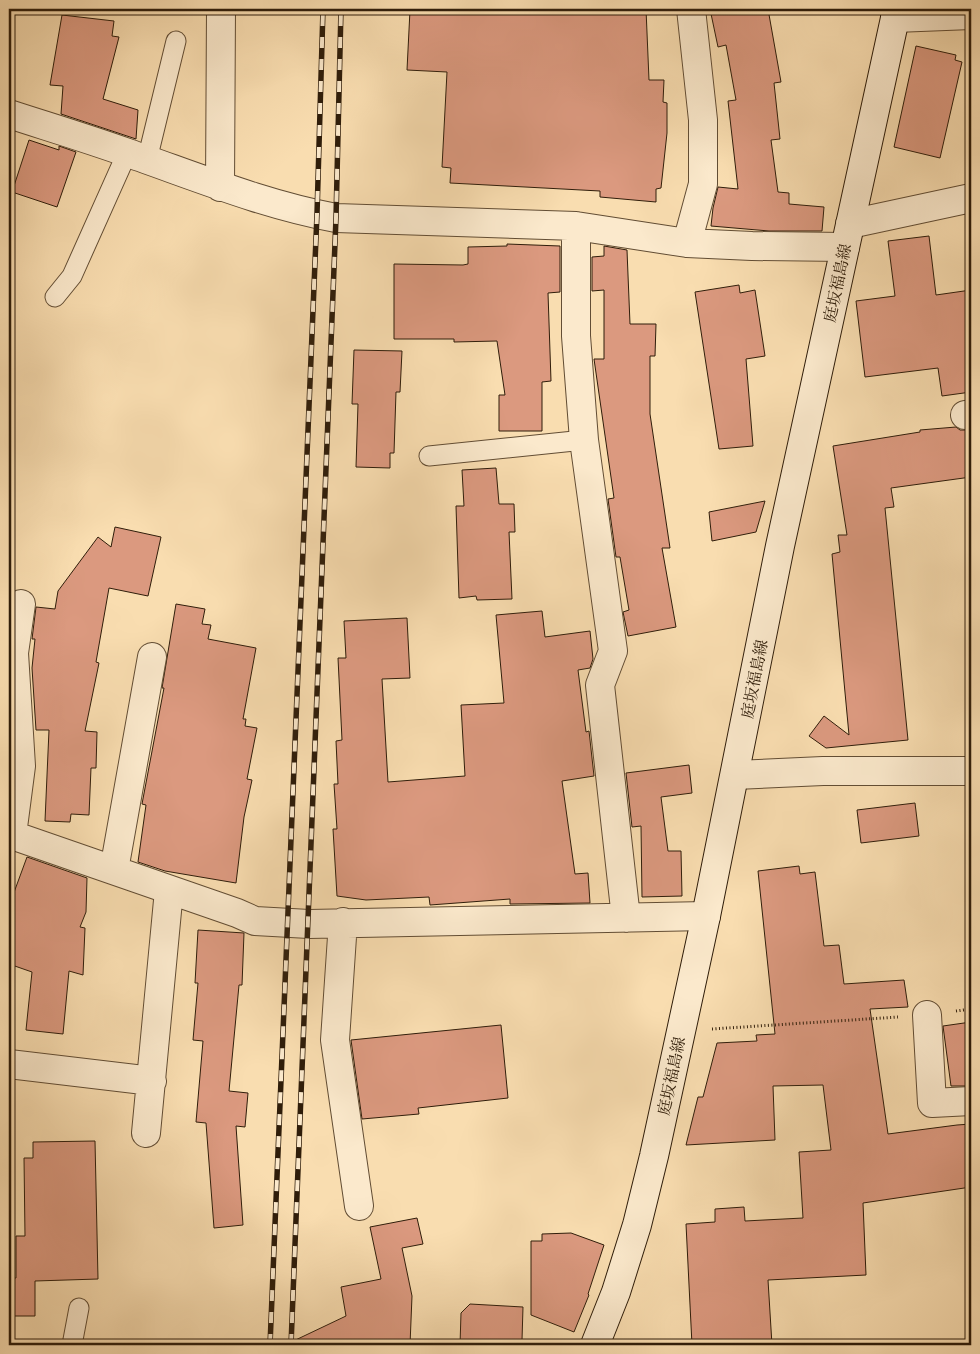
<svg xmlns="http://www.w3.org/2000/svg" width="980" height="1354" viewBox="0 0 980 1354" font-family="'IM FELL French Canon','Noto Serif JP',serif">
  <rect width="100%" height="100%" fill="#f9ddb0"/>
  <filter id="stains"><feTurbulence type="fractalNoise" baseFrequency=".004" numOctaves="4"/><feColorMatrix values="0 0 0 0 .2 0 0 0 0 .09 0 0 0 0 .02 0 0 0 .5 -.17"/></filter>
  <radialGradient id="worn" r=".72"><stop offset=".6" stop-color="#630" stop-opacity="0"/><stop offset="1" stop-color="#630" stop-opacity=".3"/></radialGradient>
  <path fill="#db997f" stroke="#2f1d0a" d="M 432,9 L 646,9 L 649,80 L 664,80 L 663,102 L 667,103 L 667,133 L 661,188 L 656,189 L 656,202 L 600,197 L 600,191 L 450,183 L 451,168 L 442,167 L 447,72 L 407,70 L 410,10 L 432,12 Z
    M 710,9 L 768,9 L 781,82 L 774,83 L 780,139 L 771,140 L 778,192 L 789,193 L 789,204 L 824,207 L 822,231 L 769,231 L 711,226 L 713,208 L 718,187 L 738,189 L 728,101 L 736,100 L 726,45 L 718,47 Z
    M 62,15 L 114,21 L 112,36 L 119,37 L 103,99 L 138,110 L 136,139 L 61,114 L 63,86 L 50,85 Z
    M 916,46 L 956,55 L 955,60 L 962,62 L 940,158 L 894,147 Z
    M 29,140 L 59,150 L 59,146 L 76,152 L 57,207 L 12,192 Z
    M 929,236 L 936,295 L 971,290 L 971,392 L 942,396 L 938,368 L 865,377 L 856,301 L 895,296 L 888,241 Z
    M 507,244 L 560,246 L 560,292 L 548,293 L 551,381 L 542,382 L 542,431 L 499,431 L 499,395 L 505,395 L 497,341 L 454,342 L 454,339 L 394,339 L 394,264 L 463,265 L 468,264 L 468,247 L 507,246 Z
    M 604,246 L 627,250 L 630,324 L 656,324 L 655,356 L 650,356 L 650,414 L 670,548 L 662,548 L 676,627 L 628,636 L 623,612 L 629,610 L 620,557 L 616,557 L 608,499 L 614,498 L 594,359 L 604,359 L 604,290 L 592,291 L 592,257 L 604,256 Z
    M 739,285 L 740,293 L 755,290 L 765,356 L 746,359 L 753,446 L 719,449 L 695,292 Z
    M 354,350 L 402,351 L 400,392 L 396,392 L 394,453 L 390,453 L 390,468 L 356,467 L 358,404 L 352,404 Z
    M 956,427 L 960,430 L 968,430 L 971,459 L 971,477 L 891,488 L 894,507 L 885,508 L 908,740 L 826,748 L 809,736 L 824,716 L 849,735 L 832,554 L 840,552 L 838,535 L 847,535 L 833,446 L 920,432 L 920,430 Z
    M 496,468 L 499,504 L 514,504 L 515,532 L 509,532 L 512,599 L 477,600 L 476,596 L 459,598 L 456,506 L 464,506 L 462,470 Z
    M 765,501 L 756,532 L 712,541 L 709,512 Z
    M 115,527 L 161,537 L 148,596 L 109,588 L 96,662 L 99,663 L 85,731 L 97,732 L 96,768 L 91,768 L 89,815 L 71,814 L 70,822 L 45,821 L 49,730 L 36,730 L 32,668 L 35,639 L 32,639 L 36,607 L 55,609 L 58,591 L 98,537 L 111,547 Z
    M 176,604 L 205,609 L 202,624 L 211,625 L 208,639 L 256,648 L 243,719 L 246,719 L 245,726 L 257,728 L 247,779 L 252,780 L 244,817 L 236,883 L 165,871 L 138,862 L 146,805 L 142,804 L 164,688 L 162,688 Z
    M 542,611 L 545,637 L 590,631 L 593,659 L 590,668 L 578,670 L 586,732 L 589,731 L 594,776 L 562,781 L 575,874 L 588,873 L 590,903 L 510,904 L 510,899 L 430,905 L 429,897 L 366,900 L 337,896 L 333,829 L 337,829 L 334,784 L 338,784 L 336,741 L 342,740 L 338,658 L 346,658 L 344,621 L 407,618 L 410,678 L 382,679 L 388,782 L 465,776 L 461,705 L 504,703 L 496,615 Z
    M 689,765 L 692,793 L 661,797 L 668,851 L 681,851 L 682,896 L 642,897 L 641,826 L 632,827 L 626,773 Z
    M 915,803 L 919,836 L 861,843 L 857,810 Z
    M 27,857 L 87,878 L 86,912 L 80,927 L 85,928 L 83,975 L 69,971 L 63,1034 L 26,1030 L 32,972 L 9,964 L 9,906 Z
    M 799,866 L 800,874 L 815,872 L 824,946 L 839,945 L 844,984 L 904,980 L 908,1007 L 870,1009 L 888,1134 L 957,1125 L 971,1124 L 971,1187 L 863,1203 L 866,1275 L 768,1280 L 772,1345 L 692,1345 L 686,1224 L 715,1222 L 715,1209 L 744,1207 L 745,1221 L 803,1218 L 799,1152 L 831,1150 L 823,1085 L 773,1086 L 775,1140 L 686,1145 L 698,1097 L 703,1097 L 717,1043 L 757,1041 L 756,1035 L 775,1034 L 758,871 Z
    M 198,930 L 244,933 L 242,985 L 239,985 L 229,1091 L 248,1093 L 245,1127 L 236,1126 L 243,1225 L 214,1228 L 206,1123 L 196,1122 L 203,1041 L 193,1040 L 198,983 L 195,983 Z
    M 971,1022 L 971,1086 L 951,1086 L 943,1026 Z
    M 501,1025 L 508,1098 L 418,1108 L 419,1114 L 362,1119 L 351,1040 Z
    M 95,1141 L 98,1279 L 35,1281 L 35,1316 L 9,1316 L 9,1278 L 16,1278 L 16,1236 L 25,1236 L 24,1158 L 33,1158 L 33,1142 Z
    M 417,1218 L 423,1244 L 402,1248 L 412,1296 L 410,1345 L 285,1345 L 346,1316 L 341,1287 L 381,1279 L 370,1227 Z
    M 571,1233 L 604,1245 L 588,1294 L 589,1295 L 574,1332 L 531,1315 L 531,1241 L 542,1241 L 542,1234 Z
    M 470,1304 L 523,1307 L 522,1340 L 515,1340 L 515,1345 L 460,1345 L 461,1313 Z"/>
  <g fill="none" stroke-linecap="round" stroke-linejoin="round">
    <g stroke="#624d34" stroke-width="21">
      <path id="lane" d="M 147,160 L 176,41
        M 55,297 L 72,276 L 127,153
        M 429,456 L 584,440
        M 72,1345 L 79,1308"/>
    </g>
    <g stroke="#624d34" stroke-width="30">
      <path id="street" d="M 895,18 L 971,15
        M 9,114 C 49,127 89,139 128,153 C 197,177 265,205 336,218 L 576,226 L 687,243 L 752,246 L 845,247
        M 220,187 L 221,9
        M 850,224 L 971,198
        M 576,226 L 576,336 L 584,440 L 613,651 L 600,685 L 626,918
        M 687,243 L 703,184 L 703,120 L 691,9
        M 965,415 L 971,414
        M 735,775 L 823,771 L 971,771
        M 9,834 L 237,913 L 255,921 L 309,924 L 706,916
        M 12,835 L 21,766 L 14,653 L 21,604
        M 114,870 L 152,657
        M 343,922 L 335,1040 L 359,1206
        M 927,1015 L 932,1103 L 971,1101
        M 9,1064 L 152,1081
        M 146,1133 L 169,890"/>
    </g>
    <g stroke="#2f1d0a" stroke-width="30">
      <path id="secondary" d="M 595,1345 L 616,1292 L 637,1225 L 654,1156 L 706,916 L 780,546 L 897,9"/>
    </g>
    <path stroke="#2f1d0a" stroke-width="3" stroke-dasharray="1 2.5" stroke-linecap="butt" d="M 956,1011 L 971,1009
      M 712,1029 L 898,1017"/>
    <use href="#lane" stroke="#fbe9cc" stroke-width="19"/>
    <use href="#street" stroke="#fbe9cc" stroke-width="28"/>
    <use href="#secondary" stroke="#fbe9cc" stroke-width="28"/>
    <g stroke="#2f1d0a" stroke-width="5.5">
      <path id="rail" d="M 270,1345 L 317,214 L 323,9
        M 291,1345 L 336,218 L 341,9"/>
    </g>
    <use href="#rail" stroke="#fbe9cc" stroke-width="4" stroke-dasharray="11" stroke-linecap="butt"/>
  </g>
  <g text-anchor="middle" stroke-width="4" stroke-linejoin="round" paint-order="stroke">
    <g font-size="16" fill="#2f1d0a" stroke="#fbe9cc">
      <text transform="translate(837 283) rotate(-78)" y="6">庭坂福島線</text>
      <text transform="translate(754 679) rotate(-79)" y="6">庭坂福島線</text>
      <text transform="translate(671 1076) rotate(-78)" y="6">庭坂福島線</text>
    </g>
  </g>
  <rect width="980" height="1354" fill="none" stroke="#f9ddb0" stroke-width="30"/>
  <rect x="10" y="10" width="960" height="1334" fill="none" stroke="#2f1d0a" stroke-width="2.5"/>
  <rect x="15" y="15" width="950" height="1324" fill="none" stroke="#2f1d0a"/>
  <rect width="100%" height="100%" filter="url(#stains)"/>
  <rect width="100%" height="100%" fill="url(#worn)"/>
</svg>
